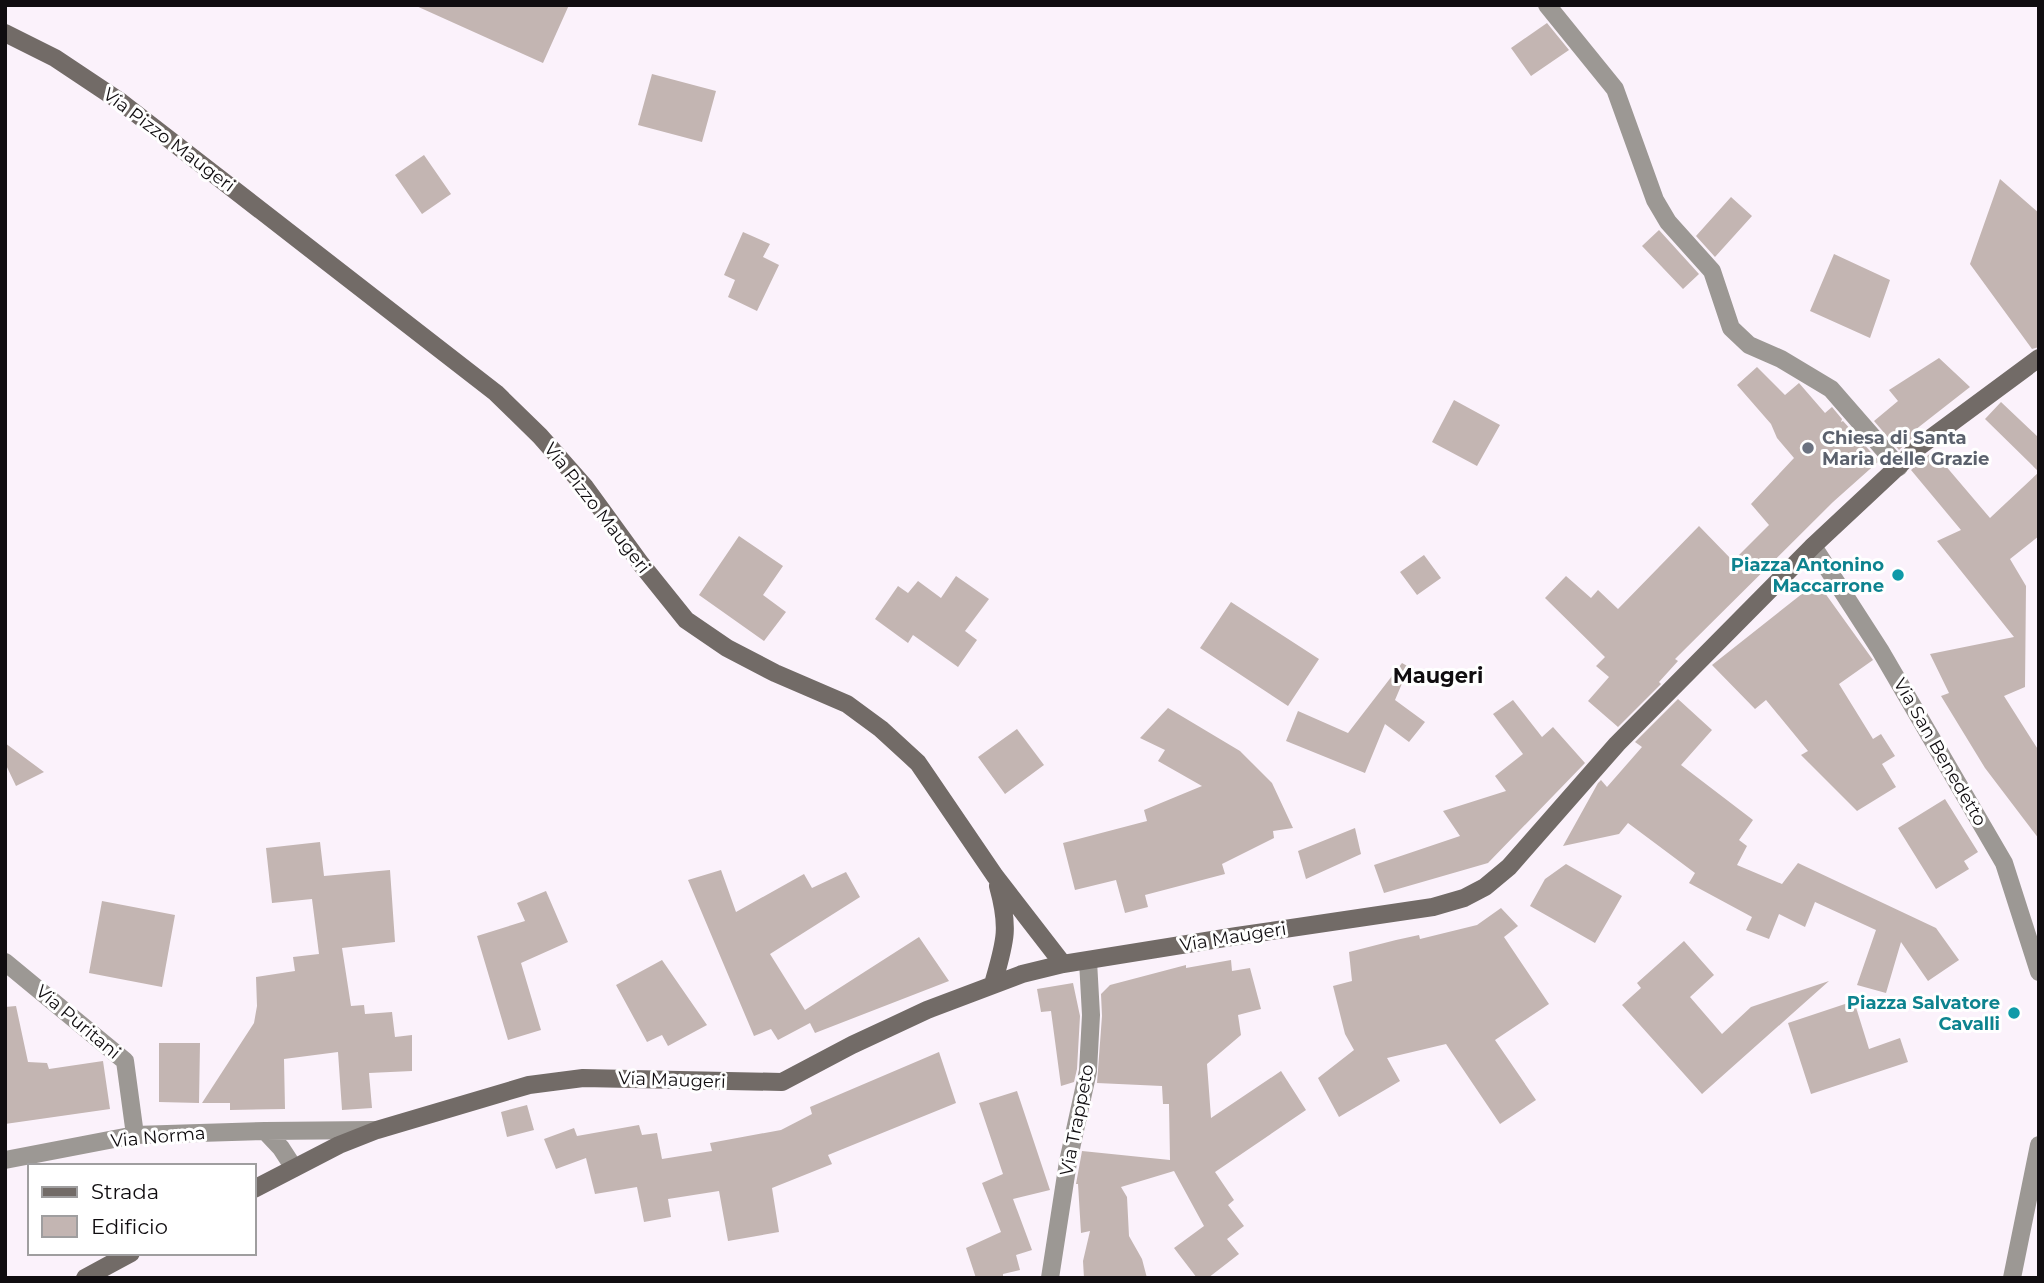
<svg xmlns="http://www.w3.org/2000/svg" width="2044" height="1283" viewBox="0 0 2044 1283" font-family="Montserrat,sans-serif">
  <rect width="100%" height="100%" fill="#fbf2fb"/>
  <path fill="#c3b5b2" d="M 414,5 L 569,5 L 543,63 Z
    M 1547,23 L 1569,50 L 1531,76 L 1511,48 Z
    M 652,74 L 716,91 L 702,142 L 638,125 Z
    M 424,155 L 451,194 L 422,214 L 395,175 Z
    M 2000,179 L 2039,213 L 2039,347 L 2032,349 L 1970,264 Z
    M 1731,197 L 1752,216 L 1715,257 L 1696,236 Z
    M 1659,230 L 1699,274 L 1683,289 L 1642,246 Z
    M 743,232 L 770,244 L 763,257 L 779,265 L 757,311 L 728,297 L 735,280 L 724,275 Z
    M 1834,254 L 1890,280 L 1870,338 L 1810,311 Z
    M 1939,358 L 1970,387 L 1915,430 L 1918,433 L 1899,450 L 1874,421 L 1898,401 L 1889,390 Z
    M 1757,367 L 1785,395 L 1799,383 L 1825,413 L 1832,407 L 1842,419 L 1841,422 L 1843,421 L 1879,461 L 1833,502 L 1675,659 L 1678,661 L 1659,682 L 1661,684 L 1618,727 L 1588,701 L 1609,677 L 1596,666 L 1605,657 L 1545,598 L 1566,576 L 1591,598 L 1598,590 L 1618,609 L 1699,526 L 1733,561 L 1769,525 L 1751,504 L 1794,458 L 1777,438 L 1771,424 L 1737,385 Z
    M 1454,400 L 1500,425 L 1477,466 L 1432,442 Z
    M 2001,402 L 2039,438 L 2039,536 L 2010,559 L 2026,586 L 2025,687 L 2004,696 L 2039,751 L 2039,839 L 1985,768 L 1941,696 L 1949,693 L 1930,654 L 2014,637 L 1937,541 L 1961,530 L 1911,470 L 1933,451 L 1990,518 L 2039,472 L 1985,419 Z
    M 739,536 L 783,566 L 763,595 L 786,612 L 764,641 L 699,595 Z
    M 1424,555 L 1441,578 L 1417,595 L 1400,572 Z
    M 956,576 L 989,599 L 965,631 L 977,640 L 958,667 L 913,635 L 908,643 L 875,619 L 898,586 L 908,593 L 918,581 L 941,598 Z
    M 1817,582 L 1873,660 L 1839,684 L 1873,739 L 1881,734 L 1895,756 L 1882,764 L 1896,787 L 1857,811 L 1801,755 L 1808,751 L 1766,700 L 1755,709 L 1712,665 Z
    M 1231,602 L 1319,659 L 1288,706 L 1200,648 Z
    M 1402,663 L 1409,667 L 1395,700 L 1425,722 L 1409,742 L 1385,724 L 1365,773 L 1286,741 L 1298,711 L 1348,733 Z
    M 1678,699 L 1712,730 L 1681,765 L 1753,820 L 1739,840 L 1747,846 L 1737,865 L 1782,884 L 1798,863 L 1936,928 L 1959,960 L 1928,981 L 1901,942 L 1886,993 L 1857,985 L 1876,930 L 1815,902 L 1805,927 L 1779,914 L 1769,939 L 1746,930 L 1752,917 L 1689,883 L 1695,873 L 1628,823 L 1619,834 L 1563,846 L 1598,783 L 1601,780 L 1607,787 L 1642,747 L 1635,742 Z
    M 1513,700 L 1542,737 L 1553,727 L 1585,763 L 1488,863 L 1384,893 L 1374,865 L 1460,836 L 1443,811 L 1506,791 L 1495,776 L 1523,754 L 1493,714 Z
    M 1168,708 L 1240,751 L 1272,783 L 1293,828 L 1273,831 L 1274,838 L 1222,864 L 1225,874 L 1145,895 L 1148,907 L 1125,913 L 1116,880 L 1075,890 L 1063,843 L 1147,821 L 1144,810 L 1202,786 L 1158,761 L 1165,750 L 1140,738 Z
    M 1017,729 L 1044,765 L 1005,794 L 978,757 Z
    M 5,743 L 44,772 L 16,786 L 5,763 Z
    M 1945,799 L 1978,852 L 1964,861 L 1969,869 L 1936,889 L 1898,828 Z
    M 1355,828 L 1361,854 L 1306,879 L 1298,851 Z
    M 320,842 L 324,876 L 390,870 L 395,942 L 342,948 L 351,1006 L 364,1005 L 365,1014 L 392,1012 L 395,1037 L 412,1035 L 412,1071 L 369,1073 L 372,1108 L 342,1110 L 338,1052 L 284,1059 L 285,1109 L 230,1110 L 230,1103 L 202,1103 L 254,1023 L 257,1006 L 256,977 L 295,971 L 293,957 L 319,954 L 312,899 L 272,903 L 266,848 Z
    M 1566,864 L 1622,896 L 1595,943 L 1530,906 L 1545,879 Z
    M 721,870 L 736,912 L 804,874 L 812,888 L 846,872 L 860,897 L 770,954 L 805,1010 L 919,937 L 949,981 L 815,1033 L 810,1023 L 778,1040 L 771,1029 L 754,1036 L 688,880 Z
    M 546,891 L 568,942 L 521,963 L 541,1030 L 508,1040 L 477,936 L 525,921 L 517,903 Z
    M 102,901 L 175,915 L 162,987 L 89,973 Z
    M 1501,908 L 1518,926 L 1504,937 L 1549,1004 L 1495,1040 L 1536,1100 L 1500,1124 L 1446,1044 L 1387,1058 L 1400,1081 L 1339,1117 L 1318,1078 L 1354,1050 L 1345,1034 L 1333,986 L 1352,981 L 1349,952 L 1396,940 L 1419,935 L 1420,939 L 1477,925 Z
    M 1684,941 L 1714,975 L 1690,997 L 1722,1034 L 1751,1007 L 1829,981 L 1702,1094 L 1622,1005 L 1641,988 L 1637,983 Z
    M 662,960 L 707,1025 L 668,1046 L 662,1035 L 647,1042 L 616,985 Z
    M 1231,960 L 1232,971 L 1250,968 L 1261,1009 L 1238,1015 L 1241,1035 L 1207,1064 L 1211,1118 L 1281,1071 L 1306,1110 L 1215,1172 L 1234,1200 L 1228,1205 L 1244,1226 L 1227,1239 L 1239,1254 L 1208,1278 L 1197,1278 L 1174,1248 L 1204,1226 L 1174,1171 L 1121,1187 L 1127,1197 L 1129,1236 L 1142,1259 L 1147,1278 L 1084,1278 L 1083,1261 L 1090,1231 L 1081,1233 L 1078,1184 L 1076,1184 L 1082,1151 L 1170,1160 L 1169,1104 L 1163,1104 L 1162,1086 L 1097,1083 L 1102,1016 L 1101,994 L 1110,985 L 1186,965 L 1186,968 Z
    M 1073,983 L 1080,1016 L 1077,1069 L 1074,1082 L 1061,1086 L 1051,1011 L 1041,1012 L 1037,989 Z
    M 1854,1001 L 1869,1049 L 1900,1038 L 1908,1062 L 1811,1094 L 1788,1023 Z
    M 16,1006 L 28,1062 L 47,1063 L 49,1069 L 103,1061 L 110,1109 L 5,1124 L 5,1007 Z
    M 159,1043 L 200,1043 L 199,1103 L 159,1102 Z
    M 939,1052 L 956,1103 L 828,1155 L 832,1164 L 772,1188 L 779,1232 L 728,1241 L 719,1191 L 668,1199 L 671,1217 L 644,1222 L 637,1187 L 595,1194 L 586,1158 L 556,1169 L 544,1139 L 574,1128 L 577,1136 L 639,1125 L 642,1135 L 657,1133 L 662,1159 L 712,1151 L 710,1143 L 781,1130 L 812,1114 L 810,1107 Z
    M 1017,1091 L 1050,1190 L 1013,1199 L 1032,1250 L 1016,1255 L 1020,1270 L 1003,1274 L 1003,1278 L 976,1278 L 966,1248 L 1001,1232 L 982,1183 L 1003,1174 L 979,1103 Z
    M 527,1105 L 534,1130 L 507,1137 L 501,1112 Z"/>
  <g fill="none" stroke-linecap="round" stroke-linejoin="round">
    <path stroke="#9c9894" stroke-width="18" d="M 1547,5 L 1615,89 L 1655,200 L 1668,222 L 1712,271 L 1731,328 L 1749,345 L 1781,359 L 1831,389 L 1899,467
      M 1813,546 L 1880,650 L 2004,863 L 2039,972
      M 5,962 L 125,1061 L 135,1135
      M 265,1131 L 374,1130
      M 5,1160 L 135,1135 L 265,1131 L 281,1148 L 294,1168
      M 1050,1278 L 1068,1162 L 1088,1071 L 1091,1015 L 1088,961
      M 2012,1278 L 2039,1145"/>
    <path stroke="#726b67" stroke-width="18" d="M 5,33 L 55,58 L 121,102 L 496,393 L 540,436 L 585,487 L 641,564 L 686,620 L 727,648 L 775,673 L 847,704 L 881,729 L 918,763 L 995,876 L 1063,964
      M 993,984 C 1005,942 1010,929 998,886
      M 254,1189 L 339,1145 L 377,1130 L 529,1085 L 583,1078 L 782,1082 L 852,1045 L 927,1010 L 1022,974 L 1063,964 L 1237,936 L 1433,907 L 1464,898 L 1485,887 L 1509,867 L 1617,744 L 1813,546 L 1920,446 L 2039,358
      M 85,1278 L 131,1253"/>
  </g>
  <circle fill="#6b7280" stroke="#fff" stroke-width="2.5" cx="1808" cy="448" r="7"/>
  <g fill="#0f9aa8" stroke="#fff" stroke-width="2.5">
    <circle cx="1898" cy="575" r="7"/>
    <circle cx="2014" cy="1013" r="7"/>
  </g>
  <g text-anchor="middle" stroke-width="6" stroke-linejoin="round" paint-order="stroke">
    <g font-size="18" fill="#100d10" stroke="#fff">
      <text transform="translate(169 140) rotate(37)" y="6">Via Pizzo Maugeri</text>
      <text transform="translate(597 508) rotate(52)" y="6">Via Pizzo Maugeri</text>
      <text transform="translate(1940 752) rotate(60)" y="6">Via San Benedetto</text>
      <text transform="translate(1233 937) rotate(-9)" y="6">Via Maugeri</text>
      <text transform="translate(78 1022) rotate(40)" y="6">Via Puritani</text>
      <text transform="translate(672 1080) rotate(2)" y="6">Via Maugeri</text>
      <text transform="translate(1077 1120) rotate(-79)" y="6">Via Trappeto</text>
      <text transform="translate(158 1137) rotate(-5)" y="6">Via Norma</text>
    </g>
    <g font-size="18" font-weight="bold" fill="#5b616d" stroke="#fff" text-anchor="start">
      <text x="1822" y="444">Chiesa di Santa<tspan x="1822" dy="21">Maria delle Grazie</tspan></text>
    </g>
    <g font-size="18" font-weight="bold" fill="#0d838f" stroke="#fff" text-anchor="end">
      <text x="1884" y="571">Piazza Antonino<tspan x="1884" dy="21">Maccarrone</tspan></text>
      <text x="2000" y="1009">Piazza Salvatore<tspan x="2000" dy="21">Cavalli</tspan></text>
    </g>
    <g font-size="21" font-weight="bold" fill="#100d10" stroke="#fff">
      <text x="1438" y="683">Maugeri</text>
    </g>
  </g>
  <rect width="2044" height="1283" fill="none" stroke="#100d10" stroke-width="14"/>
  <rect x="28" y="1164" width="228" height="91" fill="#ffffff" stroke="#9f9e9f" stroke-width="2"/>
  <rect x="42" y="1187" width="35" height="10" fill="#726b67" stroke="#9f9e9f" stroke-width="2"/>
  <text x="91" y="1199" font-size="21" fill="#100d10">Strada</text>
  <rect x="42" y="1216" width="35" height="21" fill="#c3b5b2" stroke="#9f9e9f" stroke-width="2"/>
  <text x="91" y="1234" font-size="21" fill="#100d10">Edificio</text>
</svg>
